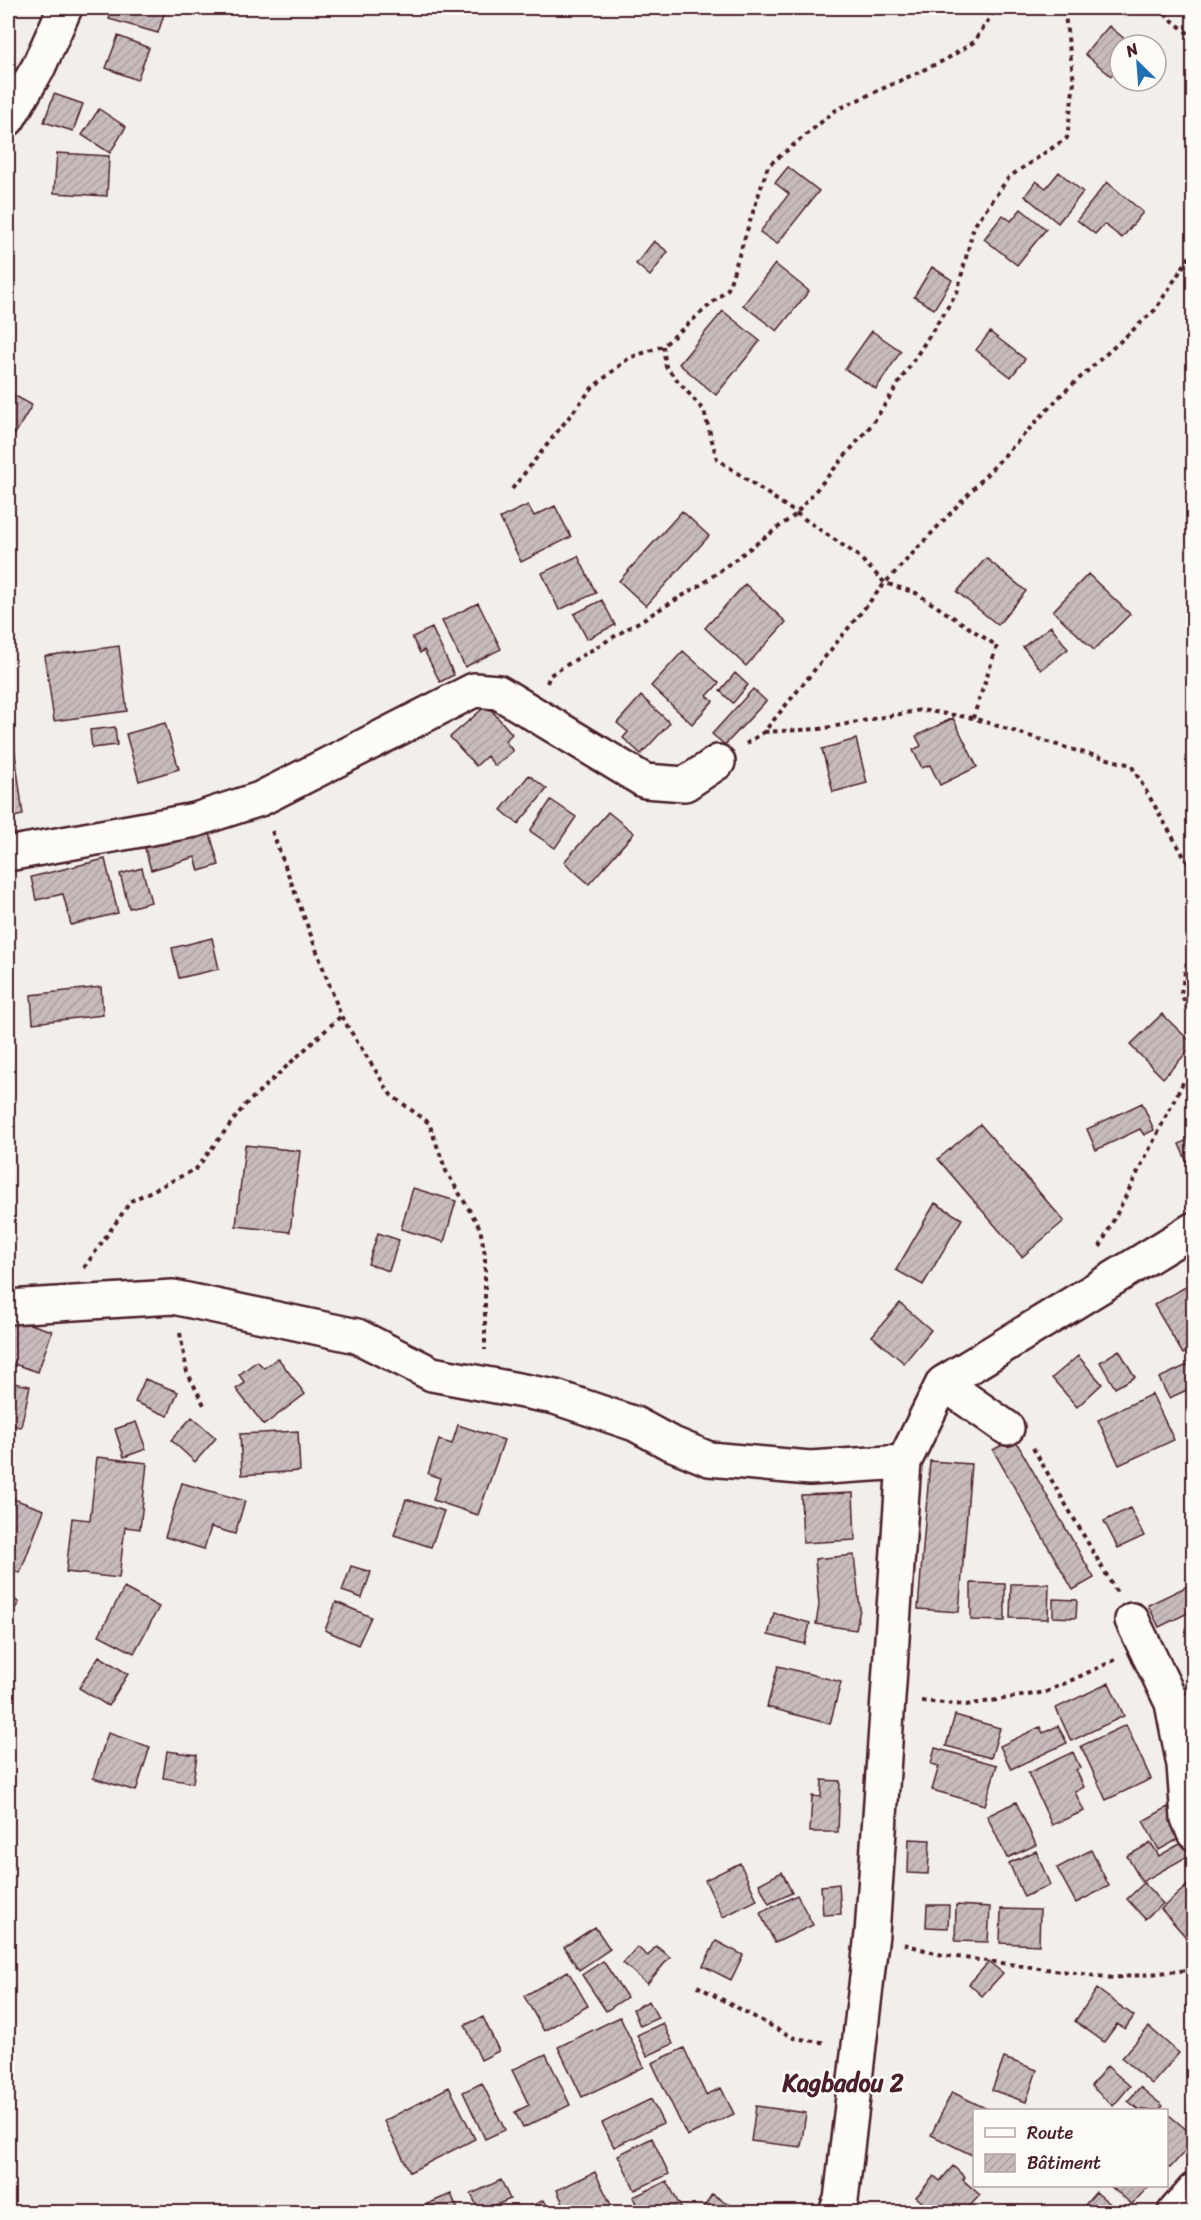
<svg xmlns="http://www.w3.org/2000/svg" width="1201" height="2220" viewBox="0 0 1201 2220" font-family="Sriracha,sans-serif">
  <defs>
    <pattern id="building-hatch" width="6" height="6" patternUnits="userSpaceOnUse" patternTransform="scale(1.5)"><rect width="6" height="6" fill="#c8bbbb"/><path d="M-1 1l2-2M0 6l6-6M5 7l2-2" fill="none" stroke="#ada0a1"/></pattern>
  </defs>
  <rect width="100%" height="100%" fill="#f2efeb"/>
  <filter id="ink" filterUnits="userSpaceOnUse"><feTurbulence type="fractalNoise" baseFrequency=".0167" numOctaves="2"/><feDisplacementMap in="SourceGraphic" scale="12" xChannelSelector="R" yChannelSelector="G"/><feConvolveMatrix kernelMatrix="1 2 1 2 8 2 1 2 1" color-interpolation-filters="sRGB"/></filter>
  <g filter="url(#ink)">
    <path fill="url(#building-hatch)" stroke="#4a1f2b" stroke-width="1.5" d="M 113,8 L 166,8 L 158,33 L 109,19 Z
      M 1109,26 L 1132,45 L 1120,45 L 1120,65 L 1111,76 L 1085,54 Z
      M 118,36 L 149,48 L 137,80 L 106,68 Z
      M 54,94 L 83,104 L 73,131 L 44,122 Z
      M 99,109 L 126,127 L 110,153 L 82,135 Z
      M 57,153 L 109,156 L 107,196 L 54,193 Z
      M 788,167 L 819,191 L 777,244 L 760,232 L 789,194 L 775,183 Z
      M 1059,172 L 1083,192 L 1058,223 L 1025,196 L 1036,181 L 1046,188 Z
      M 1107,182 L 1143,212 L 1122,238 L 1104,224 L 1095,234 L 1077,220 Z
      M 1021,209 L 1046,229 L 1017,265 L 984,239 L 1003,215 L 1011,221 Z
      M 654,241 L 668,252 L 650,276 L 636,264 Z
      M 775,264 L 809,291 L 777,331 L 743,305 Z
      M 932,267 L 952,280 L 934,309 L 914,297 Z
      M 723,311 L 760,341 L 716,395 L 679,364 Z
      M 872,331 L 901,351 L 876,389 L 845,369 Z
      M 990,332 L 1025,359 L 1011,377 L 976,350 Z
      M 8,392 L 32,405 L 8,446 Z
      M 528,505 L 534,516 L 555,506 L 571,537 L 521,562 L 500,518 Z
      M 682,511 L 709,536 L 646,606 L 619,581 Z
      M 578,556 L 596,593 L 559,610 L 542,573 Z
      M 986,558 L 1026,591 L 998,625 L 957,592 Z
      M 1088,574 L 1130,614 L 1094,650 L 1053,611 Z
      M 745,584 L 786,622 L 746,666 L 705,628 Z
      M 602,600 L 615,625 L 587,639 L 574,614 Z
      M 478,603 L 501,649 L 465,667 L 442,621 Z
      M 1051,626 L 1068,649 L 1041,670 L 1023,647 Z
      M 432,628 L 454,675 L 440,682 L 424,650 L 420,653 L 412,637 Z
      M 119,646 L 127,711 L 54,721 L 45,656 Z
      M 683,651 L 719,683 L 707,696 L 713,701 L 692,724 L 651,686 Z
      M 735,673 L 748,685 L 733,703 L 720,691 Z
      M 753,689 L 766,701 L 725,745 L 712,734 Z
      M 641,696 L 670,723 L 641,754 L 623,738 L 628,732 L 617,723 Z
      M 487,705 L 512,734 L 505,741 L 513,751 L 495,766 L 487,756 L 476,766 L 450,737 Z
      M 953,718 L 977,767 L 940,785 L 930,765 L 922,768 L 913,750 L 921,746 L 916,736 Z
      M 165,723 L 179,769 L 139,781 L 126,734 Z
      M 115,727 L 117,745 L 92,748 L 90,730 Z
      M 856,739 L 867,783 L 833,792 L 822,749 Z
      M 14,745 L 23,815 L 8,818 L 8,746 Z
      M 529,775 L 547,789 L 518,824 L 501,810 Z
      M 551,800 L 576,817 L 555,848 L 530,831 Z
      M 608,812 L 634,833 L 589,884 L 564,862 Z
      M 208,827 L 219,865 L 199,871 L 195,857 L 151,870 L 144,845 Z
      M 105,859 L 118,913 L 71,925 L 63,894 L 36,900 L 31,877 Z
      M 142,868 L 151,902 L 129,908 L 120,874 Z
      M 212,938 L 219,969 L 179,978 L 172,948 Z
      M 101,987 L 103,1015 L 33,1023 L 31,995 Z
      M 1162,1014 L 1194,1045 L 1163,1078 L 1130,1045 Z
      M 1142,1103 L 1154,1130 L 1144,1135 L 1140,1129 L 1096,1150 L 1087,1129 Z
      M 980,1124 L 1064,1221 L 1022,1257 L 938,1159 Z
      M 1194,1137 L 1194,1170 L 1191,1171 L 1179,1144 Z
      M 245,1145 L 300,1151 L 290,1232 L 236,1226 Z
      M 413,1188 L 456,1201 L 444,1242 L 401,1229 Z
      M 935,1203 L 962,1219 L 923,1285 L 896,1270 Z
      M 378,1233 L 399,1240 L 389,1271 L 368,1264 Z
      M 1194,1282 L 1194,1348 L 1183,1354 L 1154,1305 Z
      M 900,1303 L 931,1330 L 904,1363 L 872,1336 Z
      M 11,1318 L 52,1331 L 38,1372 L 8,1362 L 8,1329 Z
      M 1119,1350 L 1135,1377 L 1115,1388 L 1100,1362 Z
      M 1078,1356 L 1102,1384 L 1077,1407 L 1052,1378 Z
      M 278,1358 L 305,1394 L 264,1425 L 236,1389 L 245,1383 L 239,1375 L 257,1361 L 264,1368 Z
      M 1194,1362 L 1194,1387 L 1169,1398 L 1159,1378 Z
      M 145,1379 L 178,1392 L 168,1416 L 135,1402 Z
      M 8,1382 L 30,1386 L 21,1427 L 8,1425 Z
      M 1152,1394 L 1174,1440 L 1119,1465 L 1098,1420 Z
      M 192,1417 L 216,1438 L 195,1462 L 171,1440 Z
      M 136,1422 L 146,1449 L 124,1457 L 115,1429 Z
      M 458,1425 L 504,1440 L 478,1515 L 433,1500 L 440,1478 L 428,1474 L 439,1440 L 452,1444 Z
      M 298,1431 L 300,1471 L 242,1475 L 240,1434 Z
      M 1014,1438 L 1094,1578 L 1073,1590 L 993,1450 Z
      M 8,1441 L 12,1442 L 8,1457 Z
      M 97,1457 L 147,1463 L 140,1529 L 125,1527 L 119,1578 L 66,1572 L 72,1518 L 90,1520 Z
      M 930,1461 L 971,1464 L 959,1612 L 918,1609 Z
      M 182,1483 L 245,1501 L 235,1534 L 211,1527 L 204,1549 L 165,1537 Z
      M 853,1493 L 855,1540 L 803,1543 L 801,1495 Z
      M 8,1497 L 44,1510 L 20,1573 L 8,1568 Z
      M 406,1499 L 444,1511 L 431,1547 L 394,1535 Z
      M 1130,1508 L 1144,1536 L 1118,1548 L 1104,1521 Z
      M 854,1555 L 860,1609 L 856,1630 L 816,1624 L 819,1605 L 815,1559 Z
      M 351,1566 L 371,1572 L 362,1598 L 342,1591 Z
      M 971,1583 L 1005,1584 L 1005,1621 L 971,1620 Z
      M 1194,1583 L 1194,1610 L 1159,1627 L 1148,1605 Z
      M 1011,1584 L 1049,1584 L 1048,1619 L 1010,1618 Z
      M 124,1588 L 159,1607 L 134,1653 L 99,1635 Z
      M 8,1594 L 19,1603 L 8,1618 Z
      M 1053,1599 L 1077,1600 L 1076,1618 L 1053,1617 Z
      M 336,1602 L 371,1617 L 358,1645 L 325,1630 Z
      M 774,1613 L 810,1623 L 805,1644 L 768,1635 Z
      M 99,1656 L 128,1674 L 108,1706 L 79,1688 Z
      M 778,1666 L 841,1682 L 830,1724 L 767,1707 Z
      M 1109,1683 L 1124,1716 L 1071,1741 L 1056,1708 Z
      M 955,1715 L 1000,1728 L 991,1758 L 946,1746 Z
      M 1126,1725 L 1151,1779 L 1106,1800 L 1081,1746 Z
      M 1058,1726 L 1067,1743 L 1011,1769 L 1000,1746 L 1040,1727 L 1043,1733 Z
      M 108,1733 L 150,1747 L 136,1791 L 93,1778 Z
      M 935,1748 L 997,1765 L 985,1805 L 932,1790 L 939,1766 L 931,1764 Z
      M 167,1751 L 197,1755 L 193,1783 L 163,1778 Z
      M 1073,1752 L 1080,1768 L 1076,1770 L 1084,1787 L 1075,1792 L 1084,1811 L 1052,1825 L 1028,1773 Z
      M 822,1780 L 840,1781 L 838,1832 L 810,1832 L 812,1796 L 821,1797 Z
      M 1016,1802 L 1036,1845 L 1007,1858 L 987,1816 Z
      M 1168,1807 L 1184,1836 L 1159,1850 L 1143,1821 Z
      M 909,1839 L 930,1840 L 928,1874 L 908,1873 Z
      M 1183,1842 L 1190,1855 L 1142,1882 L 1127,1856 L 1151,1843 L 1159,1856 Z
      M 1091,1850 L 1109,1886 L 1076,1903 L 1057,1868 Z
      M 1036,1851 L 1050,1885 L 1024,1897 L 1009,1863 Z
      M 740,1863 L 757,1900 L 723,1917 L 705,1880 Z
      M 782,1872 L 792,1893 L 769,1904 L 759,1884 Z
      M 1144,1883 L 1163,1904 L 1145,1919 L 1127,1899 Z
      M 1190,1883 L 1194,1887 L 1194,1946 L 1161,1909 Z
      M 839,1884 L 841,1914 L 823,1915 L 821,1886 Z
      M 797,1895 L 813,1925 L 775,1943 L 760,1913 Z
      M 927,1905 L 949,1905 L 948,1928 L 926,1927 Z
      M 956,1905 L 990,1907 L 988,1942 L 955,1941 Z
      M 1001,1909 L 1040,1910 L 1039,1945 L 1000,1943 Z
      M 595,1927 L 610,1949 L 579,1970 L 564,1947 Z
      M 716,1941 L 743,1955 L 731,1980 L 703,1966 Z
      M 656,1946 L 670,1957 L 647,1984 L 623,1963 L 637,1947 L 648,1956 Z
      M 603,1961 L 627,1997 L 606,2011 L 582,1975 Z
      M 989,1962 L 1003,1973 L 982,1996 L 969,1984 Z
      M 568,1971 L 588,2006 L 544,2031 L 524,1996 Z
      M 1097,1989 L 1134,2016 L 1125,2029 L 1117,2024 L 1104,2042 L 1075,2021 Z
      M 649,2001 L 658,2018 L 640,2026 L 633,2009 Z
      M 483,2017 L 499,2051 L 481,2060 L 465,2025 Z
      M 620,2017 L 644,2067 L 582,2097 L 558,2047 Z
      M 663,2023 L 673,2044 L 647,2056 L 637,2035 Z
      M 1149,2027 L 1179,2053 L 1152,2084 L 1122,2058 Z
      M 684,2048 L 706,2095 L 721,2088 L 734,2114 L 687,2136 L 652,2063 Z
      M 546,2054 L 570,2105 L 523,2128 L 515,2112 L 529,2105 L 512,2070 Z
      M 1004,2058 L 1037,2070 L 1026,2102 L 992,2090 Z
      M 1107,2066 L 1130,2086 L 1113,2106 L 1091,2086 Z
      M 482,2083 L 505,2130 L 485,2139 L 463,2092 Z
      M 449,2087 L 475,2139 L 410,2172 L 384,2121 Z
      M 1140,2087 L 1163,2106 L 1159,2110 L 1139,2110 L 1128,2101 Z
      M 952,2092 L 989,2110 L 974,2110 L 974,2156 L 931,2135 Z
      M 651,2099 L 663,2123 L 614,2147 L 602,2123 Z
      M 756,2106 L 806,2113 L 801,2147 L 751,2141 Z
      M 1169,2115 L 1194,2136 L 1194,2141 L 1170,2168 L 1166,2165 L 1166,2119 Z
      M 652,2138 L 669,2174 L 635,2190 L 618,2155 Z
      M 953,2166 L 965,2177 L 963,2180 L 980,2195 L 964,2212 L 920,2212 L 916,2208 L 922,2202 L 916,2197 L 934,2176 L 940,2181 Z
      M 595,2172 L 613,2209 L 607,2212 L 567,2212 L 557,2190 Z
      M 501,2180 L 510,2199 L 480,2212 L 471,2194 Z
      M 667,2181 L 683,2212 L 660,2212 L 658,2207 L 640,2212 L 633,2197 Z
      M 1110,2186 L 1149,2186 L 1132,2204 Z
      M 1096,2192 L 1120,2212 L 1079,2212 Z
      M 451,2194 L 459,2212 L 414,2212 L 413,2210 Z
      M 712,2194 L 742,2212 L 701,2212 Z
      M 544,2200 L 550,2212 L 518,2212 L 527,2208 Z
      M 312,2206 L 321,2212 L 308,2212 Z"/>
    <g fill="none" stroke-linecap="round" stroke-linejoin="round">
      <g stroke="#4a1f2b" stroke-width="38">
        <path id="minor" d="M 8,119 L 38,68 L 65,8
          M 8,854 L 195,820 L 260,799 L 474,690 L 498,692 L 645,781 L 685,784 L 718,762
          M 8,1307 L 173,1297 L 357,1336 L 432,1374 L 555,1397 L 635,1424 L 668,1442 L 709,1459 L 810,1468 L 904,1462
          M 943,1383 L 1007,1428
          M 1132,1620 L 1172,1703 L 1184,1765 L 1188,1818 L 1194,1833
          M 836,2212 L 841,2200 L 872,1934 L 904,1462 L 943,1383 L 1194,1229
          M 1175,2212 L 1194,2190"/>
      </g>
      <path stroke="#4a1f2b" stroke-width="4" stroke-dasharray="4.5 4.5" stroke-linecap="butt" d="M 1157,8 L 1194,38
        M 663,346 L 666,367 L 704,411 L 717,459 L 857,555 L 885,583 L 916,593 L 997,646 L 973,718
        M 512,489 L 592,388 L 629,358 L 663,346 L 728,289 L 768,166 L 836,110 L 945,60 L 974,42 L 996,8
        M 547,683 L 550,675 L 702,584 L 795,515 L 873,423 L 957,293 L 974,226 L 1009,177 L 1067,138 L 1074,82 L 1064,8
        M 764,732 L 820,729 L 921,710 L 973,718 L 1070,749 L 1131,765 L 1189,865 L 1194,893
        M 746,744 L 764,732 L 885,583 L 1062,394 L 1155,310 L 1194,250
        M 272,831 L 341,1016 L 391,1095 L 429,1123 L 446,1171 L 480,1228 L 485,1255 L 485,1350
        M 1194,927 L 1181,993 L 1194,1027
        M 1100,1247 L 1194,1061
        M 84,1268 L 131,1201 L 196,1169 L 245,1105 L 341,1016
        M 180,1333 L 187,1372 L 204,1405
        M 1033,1448 L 1117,1593
        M 921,1701 L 966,1705 L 1046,1692 L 1115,1660
        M 8,1767 L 9,1768
        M 904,1944 L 942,1955 L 1113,1978 L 1188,1970 L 1194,1967
        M 697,1986 L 794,2038 L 827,2043"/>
      <use href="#minor" stroke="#fdfcf7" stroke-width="33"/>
    </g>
  </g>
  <g text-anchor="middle" stroke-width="5" stroke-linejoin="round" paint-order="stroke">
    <g font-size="24" font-weight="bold" fill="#4a1f2b" stroke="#fdfcf7">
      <text x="843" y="2091">Kagbadou 2</text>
    </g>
  </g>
  <rect width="1201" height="2220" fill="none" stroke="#fdfcf7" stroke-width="30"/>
  <rect x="15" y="15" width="1171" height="2190" fill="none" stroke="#4a1f2b" stroke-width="2" filter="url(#ink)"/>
  <rect x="973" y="2109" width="195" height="78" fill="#fdfcf7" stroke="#b5a4a5" stroke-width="1.5"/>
  <rect x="985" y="2128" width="30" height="9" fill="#fdfcf7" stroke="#b5a4a5" stroke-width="1.5"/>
  <text x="1027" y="2139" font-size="18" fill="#4a1f2b">Route</text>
  <rect x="985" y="2154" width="30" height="18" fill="url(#building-hatch)" stroke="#b5a4a5" stroke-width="1.5"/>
  <text x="1027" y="2169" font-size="18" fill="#4a1f2b">Bâtiment</text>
  <g transform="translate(1138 63) rotate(335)"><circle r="28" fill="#fdfcf7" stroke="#b5a4a5" stroke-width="1.5"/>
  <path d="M0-4.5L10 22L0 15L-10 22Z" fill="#1f6fb2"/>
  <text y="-9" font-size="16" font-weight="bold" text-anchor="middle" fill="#4a1f2b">N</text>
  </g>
</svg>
